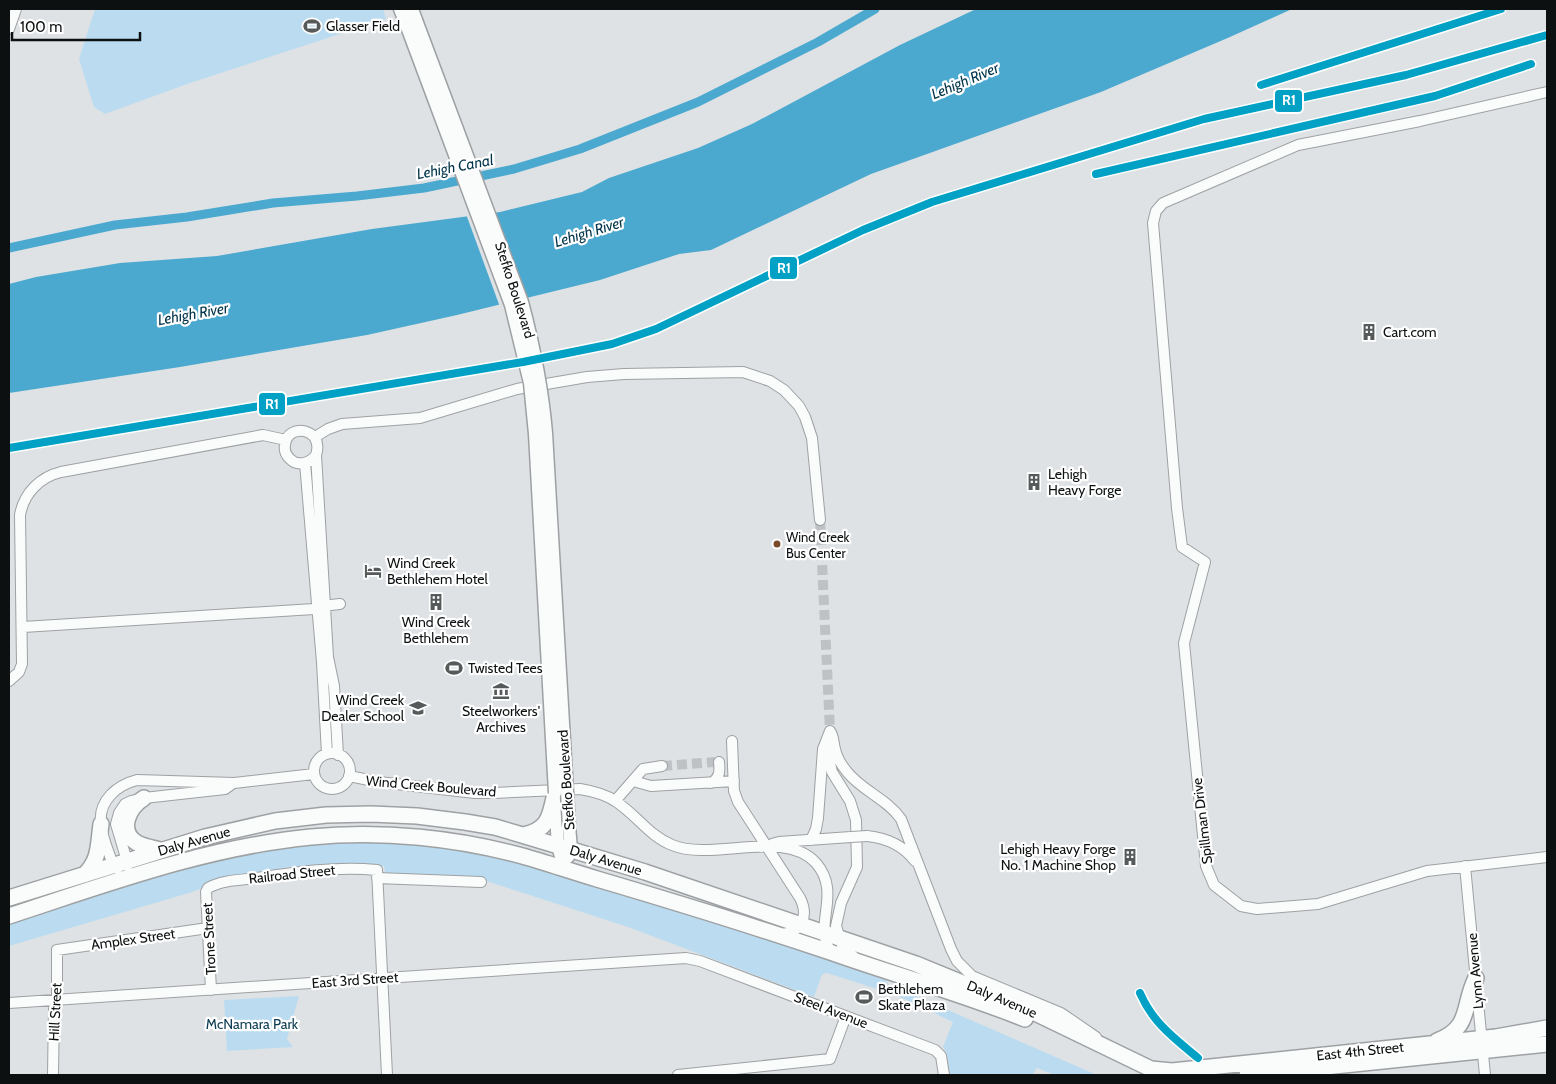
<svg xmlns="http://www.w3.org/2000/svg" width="1556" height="1084" viewBox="0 0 1556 1084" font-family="Cabin,sans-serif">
  <rect width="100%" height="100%" fill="#dee2e5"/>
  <path fill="#bbdcf0" d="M 95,9 L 383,9 L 386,19 L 190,83 L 105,114 L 94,107 L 79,59 Z
    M 340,840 L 433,845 L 533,863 L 884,977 L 888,984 L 1097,1075 L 1055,1075 L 1037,1068 L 1032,1075 L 949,1075 L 947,1054 L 943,1047 L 953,1022 L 896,995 L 827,973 L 823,974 L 821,977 L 814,997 L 628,927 L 477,878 L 385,873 L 384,866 L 354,865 L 288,867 L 225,880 L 189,893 L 9,946 L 9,921 L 169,871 L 261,849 Z
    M 299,996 L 287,1039 L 293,1047 L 227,1051 L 224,1000 Z"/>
  <path fill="#4ba9cf" d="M 976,9 L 1292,9 L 1230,37 L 1101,92 L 871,174 L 711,250 L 679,254 L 600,280 L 457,315 L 367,335 L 180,367 L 9,393 L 9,284 L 36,277 L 120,263 L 217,256 L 372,229 L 500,212 L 582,192 L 609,178 L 698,148 L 752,124 L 900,45 Z"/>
  <path fill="#dee2e5" d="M 494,210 L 528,300 L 500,307 L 466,214 Z"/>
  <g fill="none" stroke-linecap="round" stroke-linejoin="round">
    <path stroke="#4ba9cf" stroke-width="9" d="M 9,248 L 115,225 L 187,217 L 273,203 L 357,196 L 424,188 L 514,169 L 580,149 L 698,102 L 818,42 L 875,9"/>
    <path stroke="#bfc2c5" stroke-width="10" stroke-dasharray="10 5" stroke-linecap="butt" d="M 820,520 L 830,731
      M 662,766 L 715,762"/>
    <g stroke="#9ea1a3" stroke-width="12">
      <path id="minor" d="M 9,29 L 16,9
        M 1547,92 L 1420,121 L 1298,145 L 1163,203 L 1156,211 L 1153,223 L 1177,508 L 1182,547 L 1205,562 L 1184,643 L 1206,866 L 1214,885 L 1241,906 L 1257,909 L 1318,904 L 1427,871 L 1547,857
        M 315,437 L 328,429 L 342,424 L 420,418 L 517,389 L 587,377 L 624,374 L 743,372 L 770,381 L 784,390 L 799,406 L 805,417 L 812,438 L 820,520
        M 316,455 C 310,463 298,467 290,459 C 286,455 284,450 285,445 C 287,422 325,428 316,455 L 328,657 L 334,686 L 338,755
        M 305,463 L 322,662 L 327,754
        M 23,627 L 314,609 L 322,606 L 340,604
        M 9,681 L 19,672 L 22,664 L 20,515 C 24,493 40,477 61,472 L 263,435 L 286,440
        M 732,741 L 734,791 L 738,802 L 800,898 C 809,916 802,932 782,934
        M 827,749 L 832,772 L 850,801 L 856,820 L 857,867 L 841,903 L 836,926 L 842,945 L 854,957
        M314 771a18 18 0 1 1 36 0a18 18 0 1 1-36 0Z
        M 349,776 L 379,782 L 475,793 L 494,793 L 580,789 C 592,791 605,794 615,801 C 636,814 649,836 672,845 C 713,862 784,828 816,863 C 843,894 811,927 832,953
        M 633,781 L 651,786 L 734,781
        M 711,783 C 720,778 720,771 719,762
        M 615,801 L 643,769 L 662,766
        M 867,836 C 887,838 903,845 915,861
        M 811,840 L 816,829 L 818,818 L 823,749 L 830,731 C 834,736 833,742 835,749 C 837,758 842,766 848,773 C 863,791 888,800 901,819 L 951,949 L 957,961 L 972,976 L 1061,1013 L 1096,1037
        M 772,844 L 779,842 L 851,837
        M 127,866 L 127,861 L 116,824 L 119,813 L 125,804 L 131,801 L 144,798 L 225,789 L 232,784
        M 1465,866 L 1485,1075
        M 117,869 L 113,865 C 109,852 102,838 101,824 C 98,801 117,785 137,780 L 234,783 L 314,774
        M 377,878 L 481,882
        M 211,990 L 206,892 L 208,888 C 222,880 241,880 257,878 C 296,872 337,866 377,870 L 387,1075
        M 9,1003 L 686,958 L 700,961 L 935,1050 L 941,1056 L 944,1075
        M 53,1075 L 54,1009 L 57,1001 L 57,950 L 208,928
        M 678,1075 L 830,1059 L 846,1016"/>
    </g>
    <g stroke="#9ea1a3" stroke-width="15">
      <path id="major" d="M 400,9 L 406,24
        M 412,9 L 416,20
        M 555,802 L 558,845 L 564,869
        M 568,857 L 571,849 L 569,826"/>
    </g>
    <g stroke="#9ea1a3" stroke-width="18">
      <path id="highway" d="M 144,798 C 129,807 117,831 137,843 C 144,847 153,848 160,850
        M 523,835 C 549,830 550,816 555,793
        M 84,875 C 100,860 98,845 101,824
        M 9,898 L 205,837 L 275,821 L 326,815 L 371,814 L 417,816 L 465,822 L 495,827 L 522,835 L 645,872 L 916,964 L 1033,1012 L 1151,1069 L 1172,1071 L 1496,1037 L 1547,1028
        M 9,916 C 107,884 207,847 311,837 C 382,830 458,838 526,857 C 550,864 574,872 597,879 C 675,902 753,926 830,952 C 895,975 961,993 1025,1019
        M 1437,1041 C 1472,1028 1462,1005 1476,978
        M 1247,1075 L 1547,1044"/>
    </g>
    <use href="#minor" stroke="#fafbfb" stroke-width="10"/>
    <use href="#major" stroke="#fafbfb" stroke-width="12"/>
    <use href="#highway" stroke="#fafbfb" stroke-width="15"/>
    <g stroke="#9ea1a3" stroke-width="12" stroke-linecap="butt">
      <path id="minor-bridge" d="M 851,837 L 867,836"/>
    </g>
    <g stroke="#9ea1a3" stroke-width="15" stroke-linecap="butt">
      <path id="major-bridge" d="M 416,20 L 522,302 C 534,347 542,386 546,433 L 569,826
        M 406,24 L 511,305 L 530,383 L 535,434 L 555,793"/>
    </g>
    <use href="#minor-bridge" stroke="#fafbfb" stroke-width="10"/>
    <use href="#major-bridge" stroke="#fafbfb" stroke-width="12"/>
    <g stroke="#fff" stroke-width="11">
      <path id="rail-1" d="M 1261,85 L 1501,9
        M 1096,174 L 1435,96 L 1531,64
        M 9,448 L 523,362 L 612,344 L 656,329 L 863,230 L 932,202 L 1204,119 L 1406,75 L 1547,35
        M 1140,993 C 1153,1023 1174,1038 1198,1058"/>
    </g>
    <use href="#rail-1" stroke="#01a1c5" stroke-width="8"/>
  </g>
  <defs>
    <g id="stadium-bare" transform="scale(1.35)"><path d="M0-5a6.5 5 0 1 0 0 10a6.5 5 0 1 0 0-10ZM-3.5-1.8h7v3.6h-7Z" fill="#565a5b" stroke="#fff" stroke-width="2.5" paint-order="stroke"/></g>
    <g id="building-bare" transform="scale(1.35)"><path d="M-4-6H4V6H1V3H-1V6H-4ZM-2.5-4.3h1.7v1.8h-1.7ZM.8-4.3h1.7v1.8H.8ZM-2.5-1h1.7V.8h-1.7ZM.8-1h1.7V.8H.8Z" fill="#565a5b" stroke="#fff" stroke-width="2.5" paint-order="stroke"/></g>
    <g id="hotel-bare" transform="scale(1.35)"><path d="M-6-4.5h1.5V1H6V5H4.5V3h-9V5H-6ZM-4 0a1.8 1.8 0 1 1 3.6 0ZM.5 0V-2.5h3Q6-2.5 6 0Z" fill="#565a5b" stroke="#fff" stroke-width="2.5" paint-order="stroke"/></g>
    <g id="museum-bare" transform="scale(1.35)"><path d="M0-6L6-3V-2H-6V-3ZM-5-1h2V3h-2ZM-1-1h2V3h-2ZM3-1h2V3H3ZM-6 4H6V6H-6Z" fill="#565a5b" stroke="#fff" stroke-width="2.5" paint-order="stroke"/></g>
    <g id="school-bare" transform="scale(1.35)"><path d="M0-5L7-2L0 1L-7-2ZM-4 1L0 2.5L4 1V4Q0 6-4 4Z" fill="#565a5b" stroke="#fff" stroke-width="2.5" paint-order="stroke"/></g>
  </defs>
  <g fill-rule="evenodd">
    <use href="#stadium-bare" x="312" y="26"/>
    <use href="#building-bare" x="1369" y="332"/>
    <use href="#building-bare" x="1034" y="482"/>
    <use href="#hotel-bare" x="373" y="571"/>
    <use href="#building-bare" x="436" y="602"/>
    <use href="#stadium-bare" x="454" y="668"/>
    <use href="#museum-bare" x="501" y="691"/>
    <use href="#school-bare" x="418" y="708"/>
    <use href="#building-bare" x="1130" y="857"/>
    <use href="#stadium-bare" x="864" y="997"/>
  </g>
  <circle fill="#7a4b2a" stroke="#fff" stroke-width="2" cx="777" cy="544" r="4.5"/>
  <g text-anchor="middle" stroke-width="4.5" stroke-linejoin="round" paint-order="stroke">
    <g font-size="13" fill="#0d1011" stroke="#fff" text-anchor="start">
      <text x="786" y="542">Wind Creek<tspan x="786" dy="16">Bus Center</tspan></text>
    </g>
    <g font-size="14" fill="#0d1011" stroke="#fff" text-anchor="start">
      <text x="326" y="31">Glasser Field</text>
      <text x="1383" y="337">Cart.com</text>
      <text x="1048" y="479">Lehigh<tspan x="1048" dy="16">Heavy Forge</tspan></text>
      <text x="387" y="568">Wind Creek<tspan x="387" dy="16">Bethlehem Hotel</tspan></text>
      <text x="436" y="627" text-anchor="middle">Wind Creek<tspan x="436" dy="16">Bethlehem</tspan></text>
      <text x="468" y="673">Twisted Tees</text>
      <text x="404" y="705" text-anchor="end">Wind Creek<tspan x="404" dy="16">Dealer School</tspan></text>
      <text x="501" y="716" text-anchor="middle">Steelworkers'<tspan x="501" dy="16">Archives</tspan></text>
      <text x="1116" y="854" text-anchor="end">Lehigh Heavy Forge<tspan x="1116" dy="16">No. 1 Machine Shop</tspan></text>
      <text x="878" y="994">Bethlehem<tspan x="878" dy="16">Skate Plaza</tspan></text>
    </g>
    <g font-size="14" fill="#0d1011" stroke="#fff">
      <text transform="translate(515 290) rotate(72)" y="5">Stefko Boulevard</text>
      <text transform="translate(566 780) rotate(-94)" y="5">Stefko Boulevard</text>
      <text transform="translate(431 786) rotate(5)" y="5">Wind Creek Boulevard</text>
      <text transform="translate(1202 821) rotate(-97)" y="5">Spillman Drive</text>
      <text transform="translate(194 841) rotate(-16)" y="5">Daly Avenue</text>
      <text transform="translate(606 860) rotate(17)" y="5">Daly Avenue</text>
      <text transform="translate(292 874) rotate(-6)" y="5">Railroad Street</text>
      <text transform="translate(133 939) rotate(-8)" y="5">Amplex Street</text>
      <text transform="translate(209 939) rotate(-93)" y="5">Trone Street</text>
      <text transform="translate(1475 971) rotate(-95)" y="5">Lynn Avenue</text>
      <text transform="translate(355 980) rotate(-4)" y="5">East 3rd Street</text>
      <text transform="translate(1002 999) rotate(23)" y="5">Daly Avenue</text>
      <text transform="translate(831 1010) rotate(21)" y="5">Steel Avenue</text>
      <text transform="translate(55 1012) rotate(-87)" y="5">Hill Street</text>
      <text transform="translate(1360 1051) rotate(-6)" y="5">East 4th Street</text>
    </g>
    <g font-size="14" fill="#0b3b51" stroke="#fff">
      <text x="252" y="1029">McNamara Park</text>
    </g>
    <g font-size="15" font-style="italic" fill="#02354a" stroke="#fff">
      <text transform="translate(965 81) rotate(-23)" y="5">Lehigh River</text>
      <text transform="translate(455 167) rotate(-11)" y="5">Lehigh Canal</text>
      <text transform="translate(589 232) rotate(-17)" y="5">Lehigh River</text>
      <text transform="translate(193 314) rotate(-10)" y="5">Lehigh River</text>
    </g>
  </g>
  <g stroke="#fff" stroke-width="2">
    <rect x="1274" y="89" width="29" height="24" rx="5" fill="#01a1c5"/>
    <rect x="769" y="256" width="29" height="24" rx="5" fill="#01a1c5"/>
    <rect x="258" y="392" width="28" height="24" rx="5" fill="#01a1c5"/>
  </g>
  <g font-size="14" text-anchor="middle" font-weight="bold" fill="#fff">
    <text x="1289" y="105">R1</text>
    <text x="784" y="273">R1</text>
    <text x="272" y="409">R1</text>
  </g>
  <rect width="1556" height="1084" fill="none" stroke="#0d1011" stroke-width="20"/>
  <path d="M12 32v8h128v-8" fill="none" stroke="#0d1011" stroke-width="2.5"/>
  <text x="20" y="32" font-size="15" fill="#0d1011" stroke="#ffffff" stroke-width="4" paint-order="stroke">100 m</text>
</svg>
